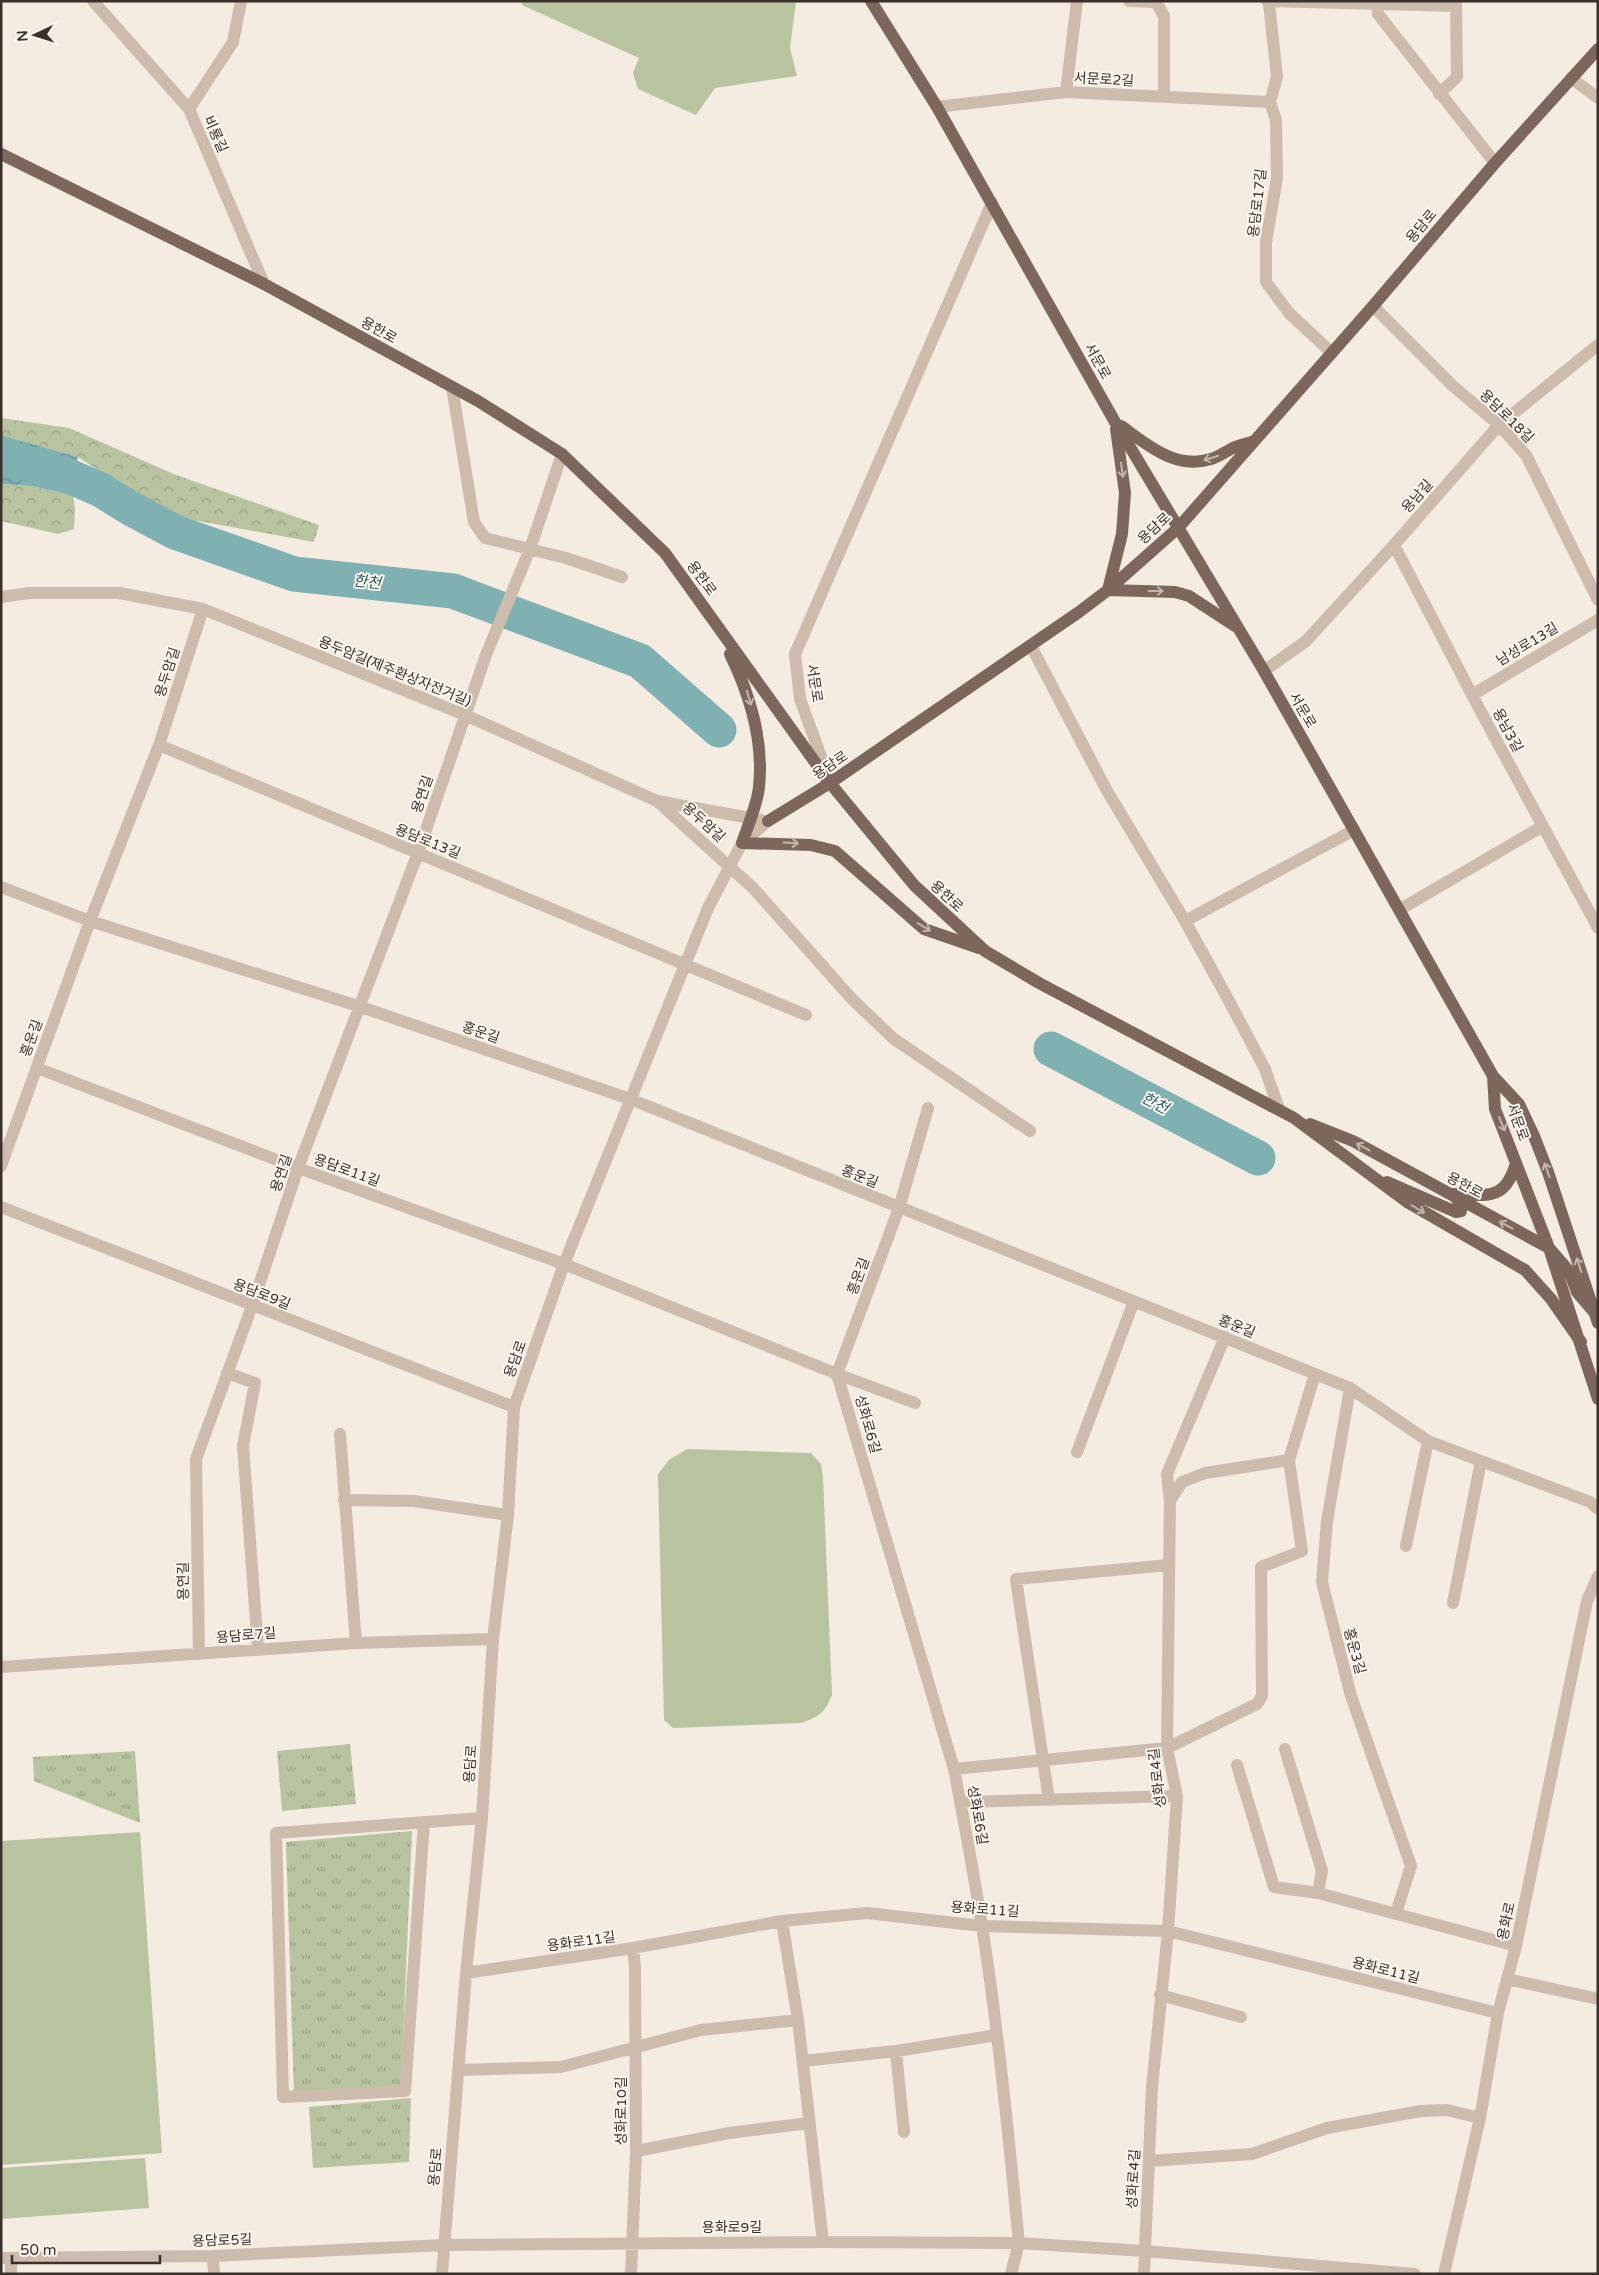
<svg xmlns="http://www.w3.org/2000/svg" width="1599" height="2275" viewBox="0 0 1599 2275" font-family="'Varela Round','Noto Sans KR',sans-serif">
  <defs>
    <pattern id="grass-tufts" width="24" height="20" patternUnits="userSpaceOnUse" patternTransform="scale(1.25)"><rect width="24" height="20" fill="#b8c4a0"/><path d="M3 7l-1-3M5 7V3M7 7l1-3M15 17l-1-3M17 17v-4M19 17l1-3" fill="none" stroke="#97a083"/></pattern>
    <pattern id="forest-crowns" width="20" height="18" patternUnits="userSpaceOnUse" patternTransform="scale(1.25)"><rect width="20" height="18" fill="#b8c4a0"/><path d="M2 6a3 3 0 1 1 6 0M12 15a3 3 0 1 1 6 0" fill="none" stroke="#97a083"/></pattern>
    <pattern id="water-waves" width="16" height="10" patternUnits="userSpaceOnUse" patternTransform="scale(1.25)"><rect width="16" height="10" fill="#7fb0b2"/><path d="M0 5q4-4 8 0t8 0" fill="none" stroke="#699091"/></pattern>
  </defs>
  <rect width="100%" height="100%" fill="#f4ebe1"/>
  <path fill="url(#grass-tufts)" d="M 350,1744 L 356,1804 L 282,1811 L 277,1751 Z
    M 135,1751 L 140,1823 L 34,1781 L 33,1757 Z
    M 412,1831 L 401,2086 L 294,2093 L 286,1842 Z
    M 411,2098 L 409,2162 L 313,2168 L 309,2107 Z"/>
  <path fill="url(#forest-crowns)" d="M 1,418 L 69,428 L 176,475 L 319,525 L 314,542 L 166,515 L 78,457 L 1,435 Z
    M 1,484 L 31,486 L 73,495 L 75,508 L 74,529 L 58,534 L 1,521 Z"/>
  <path fill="#b8c4a0" d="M 521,1 L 796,1 L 790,48 L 797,76 L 715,88 L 696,115 L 638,89 L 633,73 L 639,58 L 522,5 Z
    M 687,1449 L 811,1453 L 821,1464 L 823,1477 L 832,1695 C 824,1714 820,1716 801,1723 L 673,1728 L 664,1720 L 658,1474 L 669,1460 Z
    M 140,1832 L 162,2153 L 1,2165 L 1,1841 Z
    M 145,2158 L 149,2208 L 1,2219 L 1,2168 Z"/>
  <path fill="url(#water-waves)" d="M 1,435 L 78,457 L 71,477 L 73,495 L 31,486 L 1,484 Z"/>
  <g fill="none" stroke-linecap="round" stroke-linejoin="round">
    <path stroke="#7fb0b2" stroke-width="35" d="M 1,456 L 71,477 L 101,490 L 130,508 L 175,532 L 294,574 L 453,591 L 640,661 L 719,730
      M 1051,1049 L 1258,1158"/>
    <path stroke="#cdbbac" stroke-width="12" d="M 93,1 L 189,109
      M 241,1 L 233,42 L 189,109 L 264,284
      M 1129,1 L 1156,2 L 1164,16 L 1164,97
      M 1267,1 L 1269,3 L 1277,77 L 1270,102 L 1276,120 L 1277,178 L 1266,242 L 1266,282 L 1289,313 L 1332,353
      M 1269,1 L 1456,6
      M 1377,4 L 1378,14 L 1495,163
      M 1571,78 L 1598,98
      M 1066,92 L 1077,1
      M 1439,94 L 1457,77 L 1456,1
      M 937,107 L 1066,92 L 1270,102
      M 1373,306 L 1453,386 L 1499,425 L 1526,455 L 1598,600
      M 452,387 L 474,522 L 485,538 L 566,558 L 622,577
      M 1394,545 L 1481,712 L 1598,928
      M 1,597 L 29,593 L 119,593 L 203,609 L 465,715 L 657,801 L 761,820
      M 1031,646 L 1106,789 L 1185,921 L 1229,1001 L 1265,1069 L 1279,1109
      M 1264,671 L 1306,641 L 1394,545 L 1499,425 L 1598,345
      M 1472,695 L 1598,620
      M 159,745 L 806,1015
      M 828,776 L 800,699 L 795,654 L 992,203
      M 657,801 L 753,888 L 852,999 L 894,1039 L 1030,1131
      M 1,887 L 90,921 L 361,1007 L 630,1099 L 1350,1388 L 1428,1441 L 1590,1502 L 1598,1509
      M 1399,910 L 1543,826
      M 1185,921 L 1354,830
      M 37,1068 L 298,1168 L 564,1264 L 837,1374 L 915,1403
      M 1,1166 L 90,921 L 159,745 L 203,609
      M 1,1207 L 514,1407
      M 227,1373 L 255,1383 L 243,1446 L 258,1649
      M 837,1374 L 954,1769 C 971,1858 987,1946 997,2036 C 1006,2105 1012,2174 1019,2243 L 1011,2274
      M 837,1374 L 899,1208 L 928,1108
      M 1350,1388 L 1327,1521 L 1322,1582 L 1351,1696 L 1411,1866 L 1396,1913
      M 340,1434 L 356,1643
      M 1077,1452 L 1134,1301
      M 344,1500 L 414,1501 L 508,1515
      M 1170,1501 L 1167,1474 L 1225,1337
      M 1406,1546 L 1428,1441
      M 1453,1603 L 1481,1461
      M 199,1654 L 196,1459 L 252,1306 L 298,1168 L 418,853 L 486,655 L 530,549 L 562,454
      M 1,1667 L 356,1643 L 493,1639
      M 1285,1749 L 1322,1871 L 1318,1893
      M 1237,1765 L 1274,1887 L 1318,1893 L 1516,1946
      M 954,1769 L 1167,1748 L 1257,1704 L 1262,1696 L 1261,1567 L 1302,1551 L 1289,1460
      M 1049,1800 L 1016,1579 L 1169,1565
      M 961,1802 L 1177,1796
      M 424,1822 L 405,2091 L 283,2097 L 276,1833 L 482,1818
      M 782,1921 L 798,2020 L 823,2242
      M 466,1973 L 633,1948 L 782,1921 L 867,1913 L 982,1926 L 1168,1931 L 1498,2013
      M 1507,1979 L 1598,1999
      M 1160,1995 L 1241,2017
      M 896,2051 L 904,2132
      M 803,2061 L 896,2051 L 997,2035
      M 458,2070 L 561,2067 L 701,2030 L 798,2020
      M 636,2151 L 729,2133 L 809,2123
      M 1149,2161 L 1252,2154 L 1327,2128 L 1421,2111 L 1447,2110 L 1480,2118
      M 213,2256 L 214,2274
      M 1,2258 L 213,2256 L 444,2245 L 823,2242 L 1019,2243 L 1145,2251 L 1415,2274
      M 11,2258 L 11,2274
      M 442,2274 L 466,1973 L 482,1818 L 493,1639 L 508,1515 L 514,1407 L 564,1264 L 708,908 L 742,843 L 768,821
      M 631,2274 L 636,2151 L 635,1968 L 633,1948
      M 1144,2274 L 1152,2087 L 1168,1931 L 1177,1796 L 1167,1748 L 1170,1501 L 1182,1482 L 1205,1473 L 1289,1460 L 1315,1374
      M 1444,2274 L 1480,2118 L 1498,2013 L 1516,1946 L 1587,1601 L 1598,1576"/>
    <path stroke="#7d675c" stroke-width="12" d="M 871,1 L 937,107 L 1115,422 L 1264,671 L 1493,1076 L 1495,1109 L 1549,1248 L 1598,1399
      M 1,154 L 264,284 L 478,401 L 562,454 L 665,553 L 830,783 L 914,885 L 985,951 L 1039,983 L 1294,1118 L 1407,1202 L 1525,1270 L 1551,1299 L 1581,1342
      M 1121,426 C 1148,445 1175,470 1211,459 C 1218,457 1225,452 1231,449 C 1238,445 1246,444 1254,441
      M 1116,429 L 1125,493 L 1122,534 L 1108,590 L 1175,592 L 1189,596 L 1235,626
      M 730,654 C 750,695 764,740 759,787 C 757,806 748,825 742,843 L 811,845 L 835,851 L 924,929 L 979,948
      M 768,821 L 830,783 L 1079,612 L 1108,590 L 1178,528 L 1373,306 L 1495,163 L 1598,49
      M 1493,1076 L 1519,1104 L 1534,1136 L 1548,1172 L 1598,1323
      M 1310,1124 L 1353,1141 L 1549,1248 L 1569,1271 L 1577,1292 L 1594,1312
      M 1387,1182 L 1456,1212 L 1461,1211 L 1461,1205 L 1456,1198
      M 1452,1194 C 1486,1195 1505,1202 1516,1163"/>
  </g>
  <defs><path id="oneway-shaft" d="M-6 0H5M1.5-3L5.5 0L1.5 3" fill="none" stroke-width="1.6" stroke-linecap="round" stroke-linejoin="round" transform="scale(1.25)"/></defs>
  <g stroke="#c2b5ac">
    <use href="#oneway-shaft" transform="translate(1211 458) rotate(162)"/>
    <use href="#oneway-shaft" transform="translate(1122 470) rotate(82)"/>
    <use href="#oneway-shaft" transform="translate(1156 591)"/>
    <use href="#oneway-shaft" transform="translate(749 698) rotate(74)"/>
    <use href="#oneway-shaft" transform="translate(791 843) rotate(3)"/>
    <use href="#oneway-shaft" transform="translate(924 927) rotate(31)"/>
    <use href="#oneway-shaft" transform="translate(1502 1124) rotate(67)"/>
    <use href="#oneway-shaft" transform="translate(1363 1147) rotate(-151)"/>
    <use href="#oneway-shaft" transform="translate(1547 1170) rotate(-110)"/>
    <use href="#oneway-shaft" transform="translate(1418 1209) rotate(30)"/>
    <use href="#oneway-shaft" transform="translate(1506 1225) rotate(-152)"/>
    <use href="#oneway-shaft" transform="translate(1579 1265) rotate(-108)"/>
  </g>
  <g text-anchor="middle" stroke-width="4" stroke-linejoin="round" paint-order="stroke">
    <g font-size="14" fill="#3b302b" stroke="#fbf5ee">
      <text transform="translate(1104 79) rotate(3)" y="5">서문로2길</text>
      <text transform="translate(216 134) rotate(66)" y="5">비룡길</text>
      <text transform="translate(1257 203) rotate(-83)" y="5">용담로17길</text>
      <text transform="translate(1421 226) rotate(-50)" y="5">용담로</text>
      <text transform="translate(379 330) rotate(29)" y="5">용한로</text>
      <text transform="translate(1098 361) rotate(61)" y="5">서문로</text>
      <text transform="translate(1507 416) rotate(44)" y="5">용담로18길</text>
      <text transform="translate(1417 496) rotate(-49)" y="5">용남길</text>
      <text transform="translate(1154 528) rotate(-43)" y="5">용담로</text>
      <text transform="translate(702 578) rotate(54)" y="5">용한로</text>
      <text transform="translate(1527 644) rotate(-31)" y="5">남성로13길</text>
      <text transform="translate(395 671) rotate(22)" y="5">용두암길(제주환상자전거길)</text>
      <text transform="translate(167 672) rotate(-72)" y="5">용두암길</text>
      <text transform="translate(815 683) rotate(81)" y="5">서문로</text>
      <text transform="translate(1303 710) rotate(60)" y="5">서문로</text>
      <text transform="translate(1508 730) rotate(62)" y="5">용남3길</text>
      <text transform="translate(830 765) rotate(-34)" y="5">용담로</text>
      <text transform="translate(422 794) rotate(-71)" y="5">용연길</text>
      <text transform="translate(704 822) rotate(42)" y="5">용두암길</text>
      <text transform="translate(428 841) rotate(22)" y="5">용담로13길</text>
      <text transform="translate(947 896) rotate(43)" y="5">용한로</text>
      <text transform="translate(481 1032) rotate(19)" y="5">홍운길</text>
      <text transform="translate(31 1038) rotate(-70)" y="5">홍운길</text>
      <text transform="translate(1518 1122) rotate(70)" y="5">서문로</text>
      <text transform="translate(347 1170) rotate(20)" y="5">용담로11길</text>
      <text transform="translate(281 1173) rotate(-71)" y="5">용연길</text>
      <text transform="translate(860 1176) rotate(22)" y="5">홍운길</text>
      <text transform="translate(1465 1185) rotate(28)" y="5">용한로</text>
      <text transform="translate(858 1276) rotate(-70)" y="5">흥운길</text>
      <text transform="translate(262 1294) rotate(21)" y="5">용담로9길</text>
      <text transform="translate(1237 1326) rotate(22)" y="5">홍운길</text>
      <text transform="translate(515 1359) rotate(-70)" y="5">용담로</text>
      <text transform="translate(868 1424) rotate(74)" y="5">성화로6길</text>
      <text transform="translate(183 1581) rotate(-91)" y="5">용연길</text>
      <text transform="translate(246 1635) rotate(-5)" y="5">용담로7길</text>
      <text transform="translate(1355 1651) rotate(75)" y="5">홍운3길</text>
      <text transform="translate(470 1764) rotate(-86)" y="5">용담로</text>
      <text transform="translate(1157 1778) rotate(-97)" y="5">성화로4길</text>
      <text transform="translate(978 1815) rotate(80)" y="5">성화로6길</text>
      <text transform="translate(985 1909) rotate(4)" y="5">용화로11길</text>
      <text transform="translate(1506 1921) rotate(-78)" y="5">용화로</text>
      <text transform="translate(581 1941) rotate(-8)" y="5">용화로11길</text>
      <text transform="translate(1386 1970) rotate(14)" y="5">용화로11길</text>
      <text transform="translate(621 2111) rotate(-90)" y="5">성화로10길</text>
      <text transform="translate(435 2167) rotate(-85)" y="5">용담로</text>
      <text transform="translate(1133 2179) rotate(-87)" y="5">성화로4길</text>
      <text x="732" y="2232">용화로9길</text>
      <text transform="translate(222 2240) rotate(-2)" y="5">용담로5길</text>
    </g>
    <g font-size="15" font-style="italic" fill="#1f5a5e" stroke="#fbf5ee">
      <text transform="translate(367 582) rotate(6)" y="5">한천</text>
      <text transform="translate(1155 1103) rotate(28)" y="5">한천</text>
    </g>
  </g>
  <rect width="1599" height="2275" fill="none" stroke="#3b302b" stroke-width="5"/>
  <g transform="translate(35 35) rotate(266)" stroke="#fbf5ee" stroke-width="4" paint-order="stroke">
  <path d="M0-4L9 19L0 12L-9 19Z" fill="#3b302b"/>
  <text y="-8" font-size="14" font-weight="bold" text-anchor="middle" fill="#3b302b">N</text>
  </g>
  <path d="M12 2255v8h148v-8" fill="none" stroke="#3b302b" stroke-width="2.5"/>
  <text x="20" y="2255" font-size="15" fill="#3b302b" stroke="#fbf5ee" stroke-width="4" paint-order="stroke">50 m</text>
</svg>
